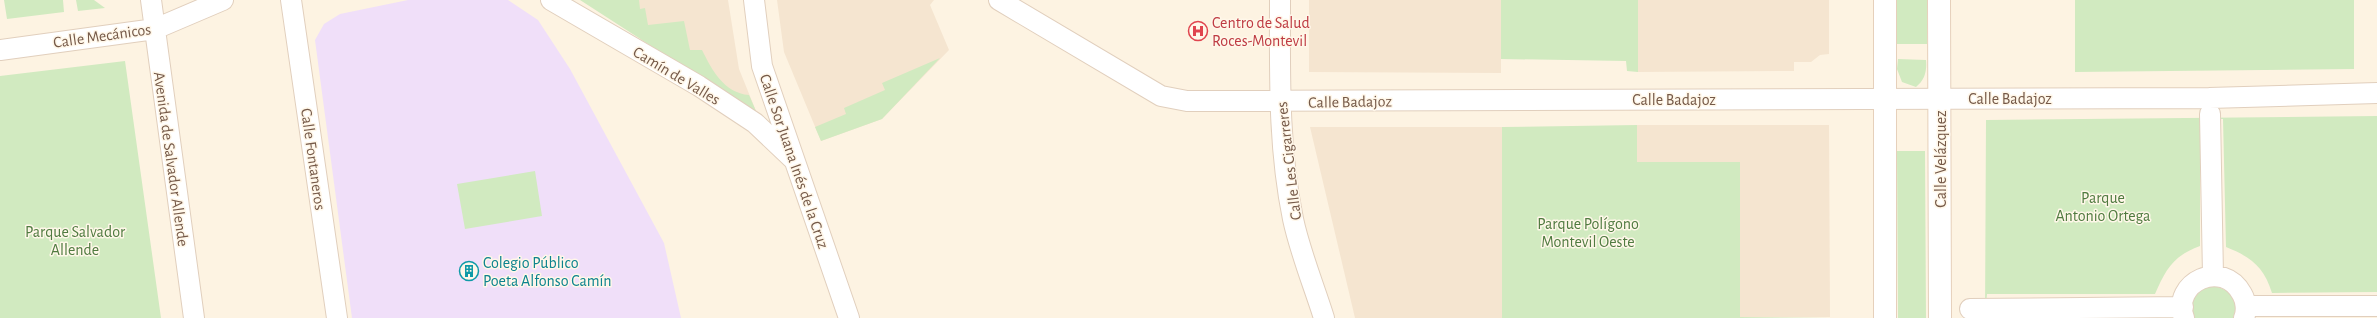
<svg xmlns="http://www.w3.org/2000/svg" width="2377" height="318" viewBox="0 0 2377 318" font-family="'Alegreya Sans',sans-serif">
  <rect width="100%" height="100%" fill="#fdf3e2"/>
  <path fill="#f5e5d0" d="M 625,0 L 728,0 L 739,69 L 756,111 L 641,40 Z
    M 777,0 L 934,0 L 930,5 L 949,50 L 882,119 L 821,141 L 784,52 Z
    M 1309,0 L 1501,0 L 1501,73 L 1309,72 Z
    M 1638,0 L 1829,0 L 1829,54 L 1820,55 L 1811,62 L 1794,62 L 1794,71 L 1638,72 Z
    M 1637,125 L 1829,125 L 1830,317 L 1740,317 L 1740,176 L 1636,178 Z
    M 1310,127 L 1502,127 L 1502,318 L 1355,318 Z"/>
  <path fill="#f0dff9" d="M 408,0 L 508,0 L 538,20 L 570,69 L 664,243 L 681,318 L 352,318 L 315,40 L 324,24 L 340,14 Z"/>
  <path fill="#d1eac0" d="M 4,0 L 63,0 L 64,12 L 7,19 Z
    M 76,0 L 94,0 L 105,8 L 78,11 Z
    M 580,0 L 639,0 L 640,9 L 645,8 L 648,25 L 684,21 L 690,50 L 702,50 C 712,70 724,93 749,95 L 756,111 L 755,113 Z
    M 1501,0 L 1638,0 L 1638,72 L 1627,71 L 1626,61 L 1501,59 Z
    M 1896,0 L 1927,0 L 1927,44 L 1896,44 Z
    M 2075,0 L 2354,0 L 2354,69 L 2075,72 Z
    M 940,58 L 882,119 L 821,141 L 815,127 L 846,114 L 844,108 L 885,90 L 882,83 Z
    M 1898,59 L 1926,60 C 1927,71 1925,80 1916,87 L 1902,82 L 1897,69 Z
    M 125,61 L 161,318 L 0,318 L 0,76 Z
    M 2377,116 L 2377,292 L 2272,293 C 2264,267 2251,257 2226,247 L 2223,119 L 2200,119 L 2200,246 C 2173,256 2166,269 2155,294 L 1987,294 L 1985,318 L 1986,120 Z
    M 1637,125 L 1637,162 L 1740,162 L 1740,317 L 1830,318 L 1355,318 L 1502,318 L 1502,127 Z
    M 1897,151 L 1925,151 L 1926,318 L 1898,318 Z
    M 535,171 L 542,216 L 465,229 L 457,184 Z
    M 2208,285 C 2228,288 2241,296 2233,318 L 2194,318 C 2186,303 2197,293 2208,285 Z"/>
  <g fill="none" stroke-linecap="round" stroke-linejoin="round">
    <g stroke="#e1cfbd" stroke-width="22">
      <path id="street" d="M 151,0 L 194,318
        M 291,0 L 337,318
        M 551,0 L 699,86 L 755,123 L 794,160
        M 754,0 L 762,66 L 849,318
        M 999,0 L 1161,96 L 1187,101 L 2209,98 L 2377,93
        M 1280,0 C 1280,74 1278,146 1293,219 C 1300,252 1314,286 1324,318
        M 0,50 L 155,29 L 223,0
        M 2210,114 L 2213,276
        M 2246,306 L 2377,306
        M 1970,309 L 2183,307
        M 2184,318 C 2171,282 2223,258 2242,294 C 2246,301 2247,311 2244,318"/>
    </g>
    <g stroke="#e6d0bb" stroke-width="24">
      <path id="secondary" d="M 1885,0 L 1885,318
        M 1939,0 L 1940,318"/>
    </g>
    <use href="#street" stroke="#fff" stroke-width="20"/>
    <use href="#secondary" stroke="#fff" stroke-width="22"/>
  </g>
  <defs>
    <g id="hospital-ring" transform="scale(1)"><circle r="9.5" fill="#fff7e9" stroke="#e0444e" stroke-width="1.5"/><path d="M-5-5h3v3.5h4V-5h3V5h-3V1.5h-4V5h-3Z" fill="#e0444e"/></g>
    <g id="building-ring" transform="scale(1)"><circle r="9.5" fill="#fff7e9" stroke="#0f9aa8" stroke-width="1.5"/><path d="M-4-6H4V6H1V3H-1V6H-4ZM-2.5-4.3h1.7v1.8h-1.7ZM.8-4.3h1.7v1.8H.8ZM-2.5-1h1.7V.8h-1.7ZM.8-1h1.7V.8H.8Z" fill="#0f9aa8"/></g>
  </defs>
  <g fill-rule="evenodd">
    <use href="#hospital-ring" x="1198" y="31"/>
    <use href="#building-ring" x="469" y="271"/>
  </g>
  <g text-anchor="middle" stroke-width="3" stroke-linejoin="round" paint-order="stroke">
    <g font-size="16" fill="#be3a42" stroke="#fff7e9" text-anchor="start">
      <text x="1212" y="28">Centro de Salud<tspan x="1212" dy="18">Roces-Montevil</tspan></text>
    </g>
    <g font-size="16" fill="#755948" stroke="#fff7e9">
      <text transform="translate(102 35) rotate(-8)" y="6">Calle Mecánicos</text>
      <text transform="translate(677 75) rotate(31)" y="6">Camín de Valles</text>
      <text x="2010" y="104">Calle Badajoz</text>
      <text x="1674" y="105">Calle Badajoz</text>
      <text transform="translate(1350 101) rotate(-1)" y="6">Calle Badajoz</text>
      <text transform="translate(172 159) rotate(82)" y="6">Avenida de Salvador Allende</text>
      <text transform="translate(314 159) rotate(82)" y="6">Calle Fontaneros</text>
      <text transform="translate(1940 159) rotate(-90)" y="6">Calle Velázquez</text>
      <text transform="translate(795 161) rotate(71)" y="6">Calle Sor Juana Inés de la Cruz</text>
      <text transform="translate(1288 161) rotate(-97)" y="6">Calle Les Cigarreres</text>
    </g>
    <g font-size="16" fill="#507b40" stroke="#fff7e9">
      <text x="2103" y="203">Parque<tspan x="2103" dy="18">Antonio Ortega</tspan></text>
      <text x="1588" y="229">Parque Polígono<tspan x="1588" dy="18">Montevil Oeste</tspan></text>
      <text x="75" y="237">Parque Salvador<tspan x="75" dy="18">Allende</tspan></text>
    </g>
    <g font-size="16" fill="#0d838f" stroke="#fff7e9" text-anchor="start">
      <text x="483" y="268">Colegio Público<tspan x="483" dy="18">Poeta Alfonso Camín</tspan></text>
    </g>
  </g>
</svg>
